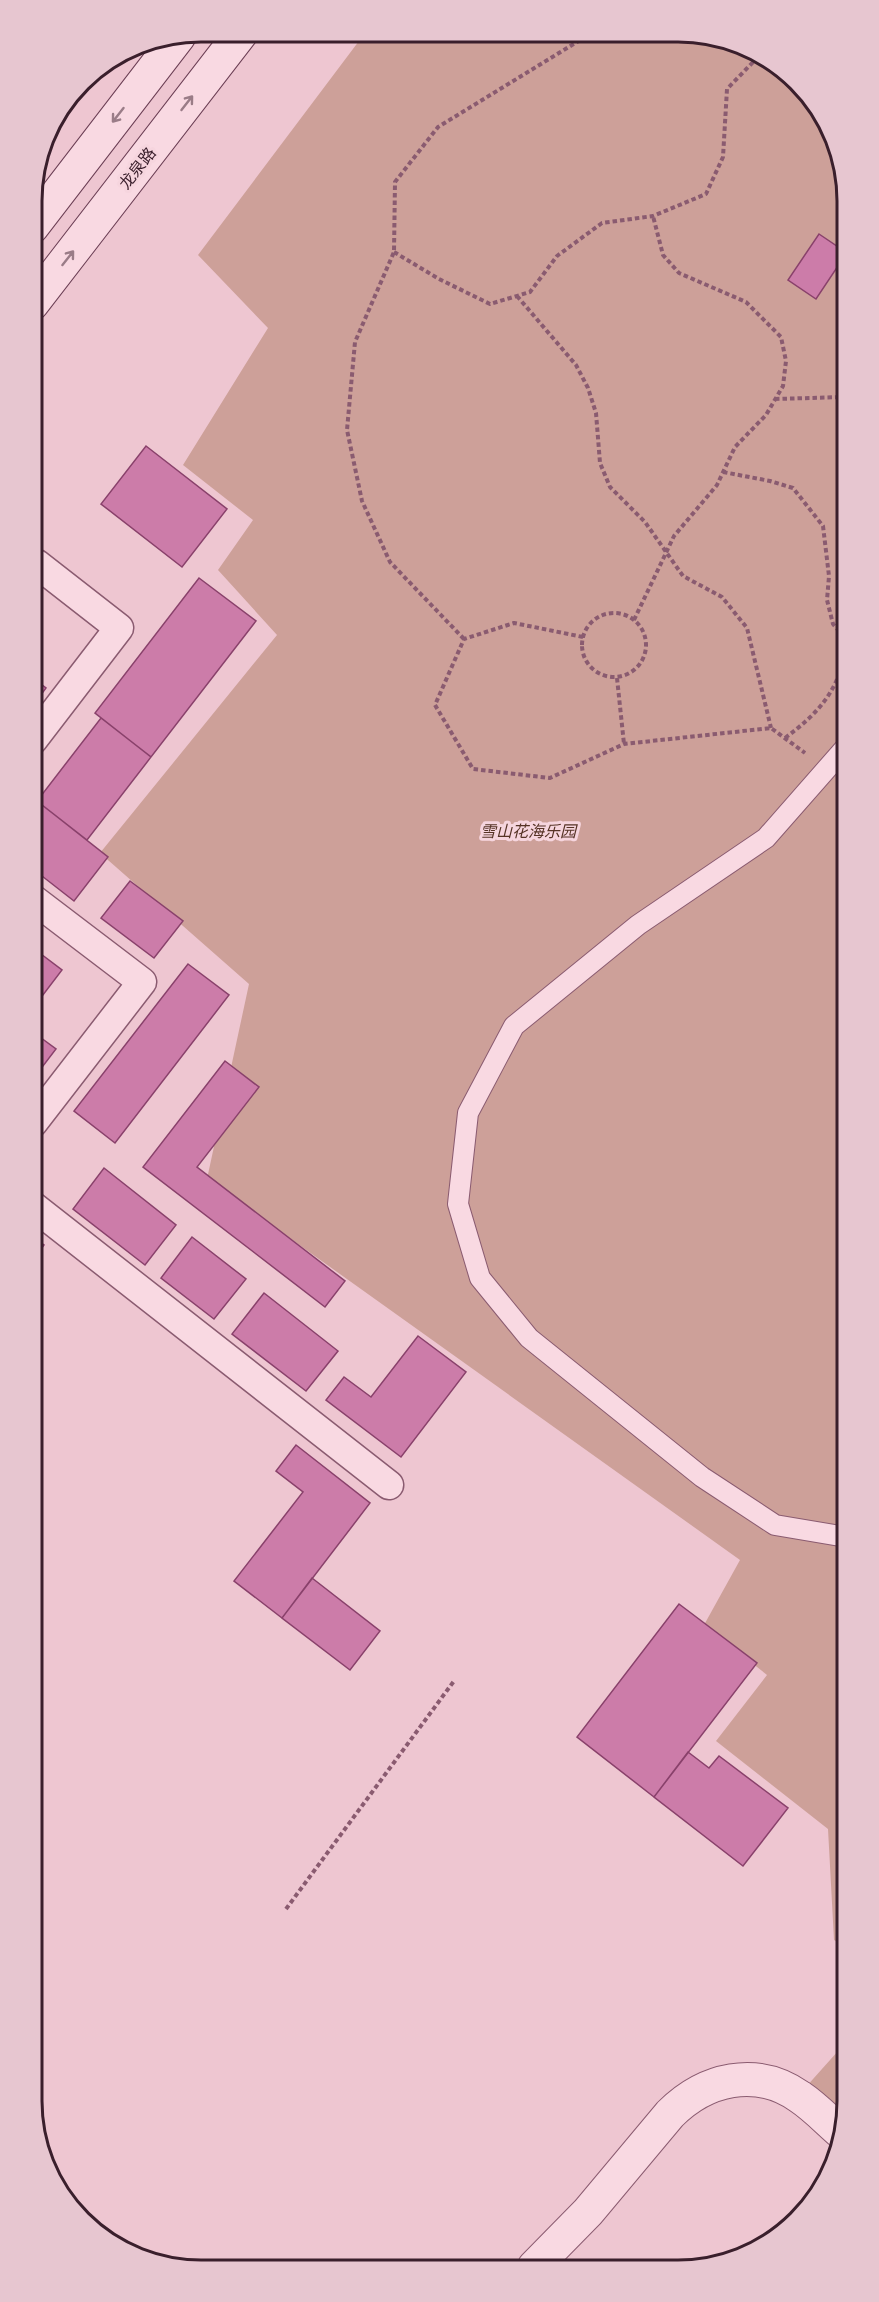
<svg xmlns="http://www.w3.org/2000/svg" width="879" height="2302" viewBox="0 0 879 2302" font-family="'PT Serif','Noto Sans SC',serif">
  <rect width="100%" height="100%" fill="#eec6d1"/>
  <path fill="#cda099" d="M 365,33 L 711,35 L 798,81 L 844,168 L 847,1948 L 834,1940 L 828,1829 L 716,1741 L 767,1675 L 704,1625 L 740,1560 L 207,1179 L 249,984 L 100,853 L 277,635 L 218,570 L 253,520 L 183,465 L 268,328 L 198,255 Z
    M 847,2041 L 847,2112 L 846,2119 L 805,2088 Z"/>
  <path fill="#cc7ca9" stroke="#89416b" stroke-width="1.5" d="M 819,234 L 844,251 L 844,257 L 816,299 L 788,280 Z
    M 146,446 L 227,509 L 182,567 L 101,504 Z
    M 199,578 L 256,621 L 151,757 L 95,713 Z
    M 33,678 L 46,688 L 33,706 Z
    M 101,718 L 151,757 L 87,840 L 37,801 Z
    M 37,801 L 108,857 L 74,901 L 33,869 L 33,806 Z
    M 130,881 L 183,921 L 154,958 L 101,918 Z
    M 33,948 L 62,970 L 33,1008 Z
    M 188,964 L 229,995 L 115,1143 L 74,1111 Z
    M 33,1032 L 56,1049 L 33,1079 Z
    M 225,1061 L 259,1087 L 197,1167 L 345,1281 L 325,1307 L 143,1167 Z
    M 104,1168 L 176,1225 L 145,1265 L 73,1209 Z
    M 33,1237 L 44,1245 L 34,1259 Z
    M 192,1237 L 246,1279 L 214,1319 L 161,1278 Z
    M 264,1293 L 338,1351 L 306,1391 L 232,1334 Z
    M 418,1336 L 466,1372 L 401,1457 L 326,1400 L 344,1377 L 371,1397 Z
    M 296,1445 L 370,1503 L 282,1618 L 234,1581 L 303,1492 L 276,1471 Z
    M 312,1578 L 380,1631 L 350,1670 L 282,1618 Z
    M 679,1604 L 757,1663 L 654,1797 L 577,1737 Z
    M 688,1752 L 709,1768 L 719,1756 L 788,1808 L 743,1866 L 654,1797 Z"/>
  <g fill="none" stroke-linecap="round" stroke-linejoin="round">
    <g stroke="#8a5b70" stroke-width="22">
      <path id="service" d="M 845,748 L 766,838 L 638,925 L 514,1026 L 468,1113 L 458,1204 L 480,1278 L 529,1338 L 702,1477 L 775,1525 L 846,1537"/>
    </g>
    <g stroke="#8a5b70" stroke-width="31">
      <path id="pedestrian" d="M 33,740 L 119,628 L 37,564
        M 33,899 L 142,982 L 33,1123
        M 33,1206 L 389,1485"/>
    </g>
    <g stroke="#8a5b70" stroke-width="35">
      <path id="minor" d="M 534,2267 L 588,2212 L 670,2114 C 705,2079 756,2066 800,2097 C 815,2107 828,2121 842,2133"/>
    </g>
    <g stroke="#6b3e54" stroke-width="35">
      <path id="secondary" d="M 32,227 L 179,36
        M 32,304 L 242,32"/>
    </g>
    <path stroke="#8a5b70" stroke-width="4" stroke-dasharray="4.5 3" stroke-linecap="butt" d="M 394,252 L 439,279 L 490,304 L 530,292 L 557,256 L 602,223 L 653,216 L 706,194 L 723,157 L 727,89 L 756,59
      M 517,296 L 576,365 L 588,388 L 596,413 L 600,463 L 610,487 L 645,522 L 683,576 L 722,597 L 747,628 L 771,728
      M 775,399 L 845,397
      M 723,472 L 770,481 L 793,488 L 823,526 L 829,576 L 827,600 L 833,624 L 845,638
      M582 645a32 32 0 1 1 64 0a32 32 0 1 1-64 0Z
      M 634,620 L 674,536 L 717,485 L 735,447 L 766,415 L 783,386 L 786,361 L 781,337 L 746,302 L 679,273 L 663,255 L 653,216
      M 583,637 L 514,623 L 464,639 L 435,705 L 473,769 L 550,778 L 624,744 L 771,728 L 805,753
      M 464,639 L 390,562 L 362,501 L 347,430 L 355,342 L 394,252 L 395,182 L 438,127 L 590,34
      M 617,678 L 624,744
      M 785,738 C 817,714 834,696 845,657
      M 286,1909 L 454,1681"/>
    <use href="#service" stroke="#f9d9e2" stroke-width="20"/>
    <use href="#pedestrian" stroke="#f9d9e2" stroke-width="28"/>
    <use href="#minor" stroke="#f9d9e2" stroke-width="33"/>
    <use href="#secondary" stroke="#f9d9e2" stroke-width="33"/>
  </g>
  <defs><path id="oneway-shaft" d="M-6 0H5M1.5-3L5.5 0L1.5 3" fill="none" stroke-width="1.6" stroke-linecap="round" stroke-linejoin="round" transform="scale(1.5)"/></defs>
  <g stroke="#9a7c87">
    <use href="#oneway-shaft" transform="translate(187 103) rotate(-52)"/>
    <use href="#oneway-shaft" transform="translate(118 115) rotate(128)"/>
    <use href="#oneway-shaft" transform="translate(68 258) rotate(-52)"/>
  </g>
  <g text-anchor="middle" stroke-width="6" stroke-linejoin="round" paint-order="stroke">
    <g font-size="16" fill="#3a1f2c" stroke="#f6d5de">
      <text transform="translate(137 168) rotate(-52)" y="6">龙泉路</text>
    </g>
    <g font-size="16" font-style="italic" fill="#563326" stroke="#f6d5de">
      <text x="528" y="837">雪山花海乐园</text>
    </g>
  </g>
  <path d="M0 0H879V2302H0ZM201 42H678A159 159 0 0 1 837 201V2101A159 159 0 0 1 678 2260H201A159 159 0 0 1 42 2101V201A159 159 0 0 1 201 42Z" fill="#e7c6d0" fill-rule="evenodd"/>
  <path fill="none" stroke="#3a1f2c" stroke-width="3" d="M201 42H678A159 159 0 0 1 837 201V2101A159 159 0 0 1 678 2260H201A159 159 0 0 1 42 2101V201A159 159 0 0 1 201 42Z"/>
</svg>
